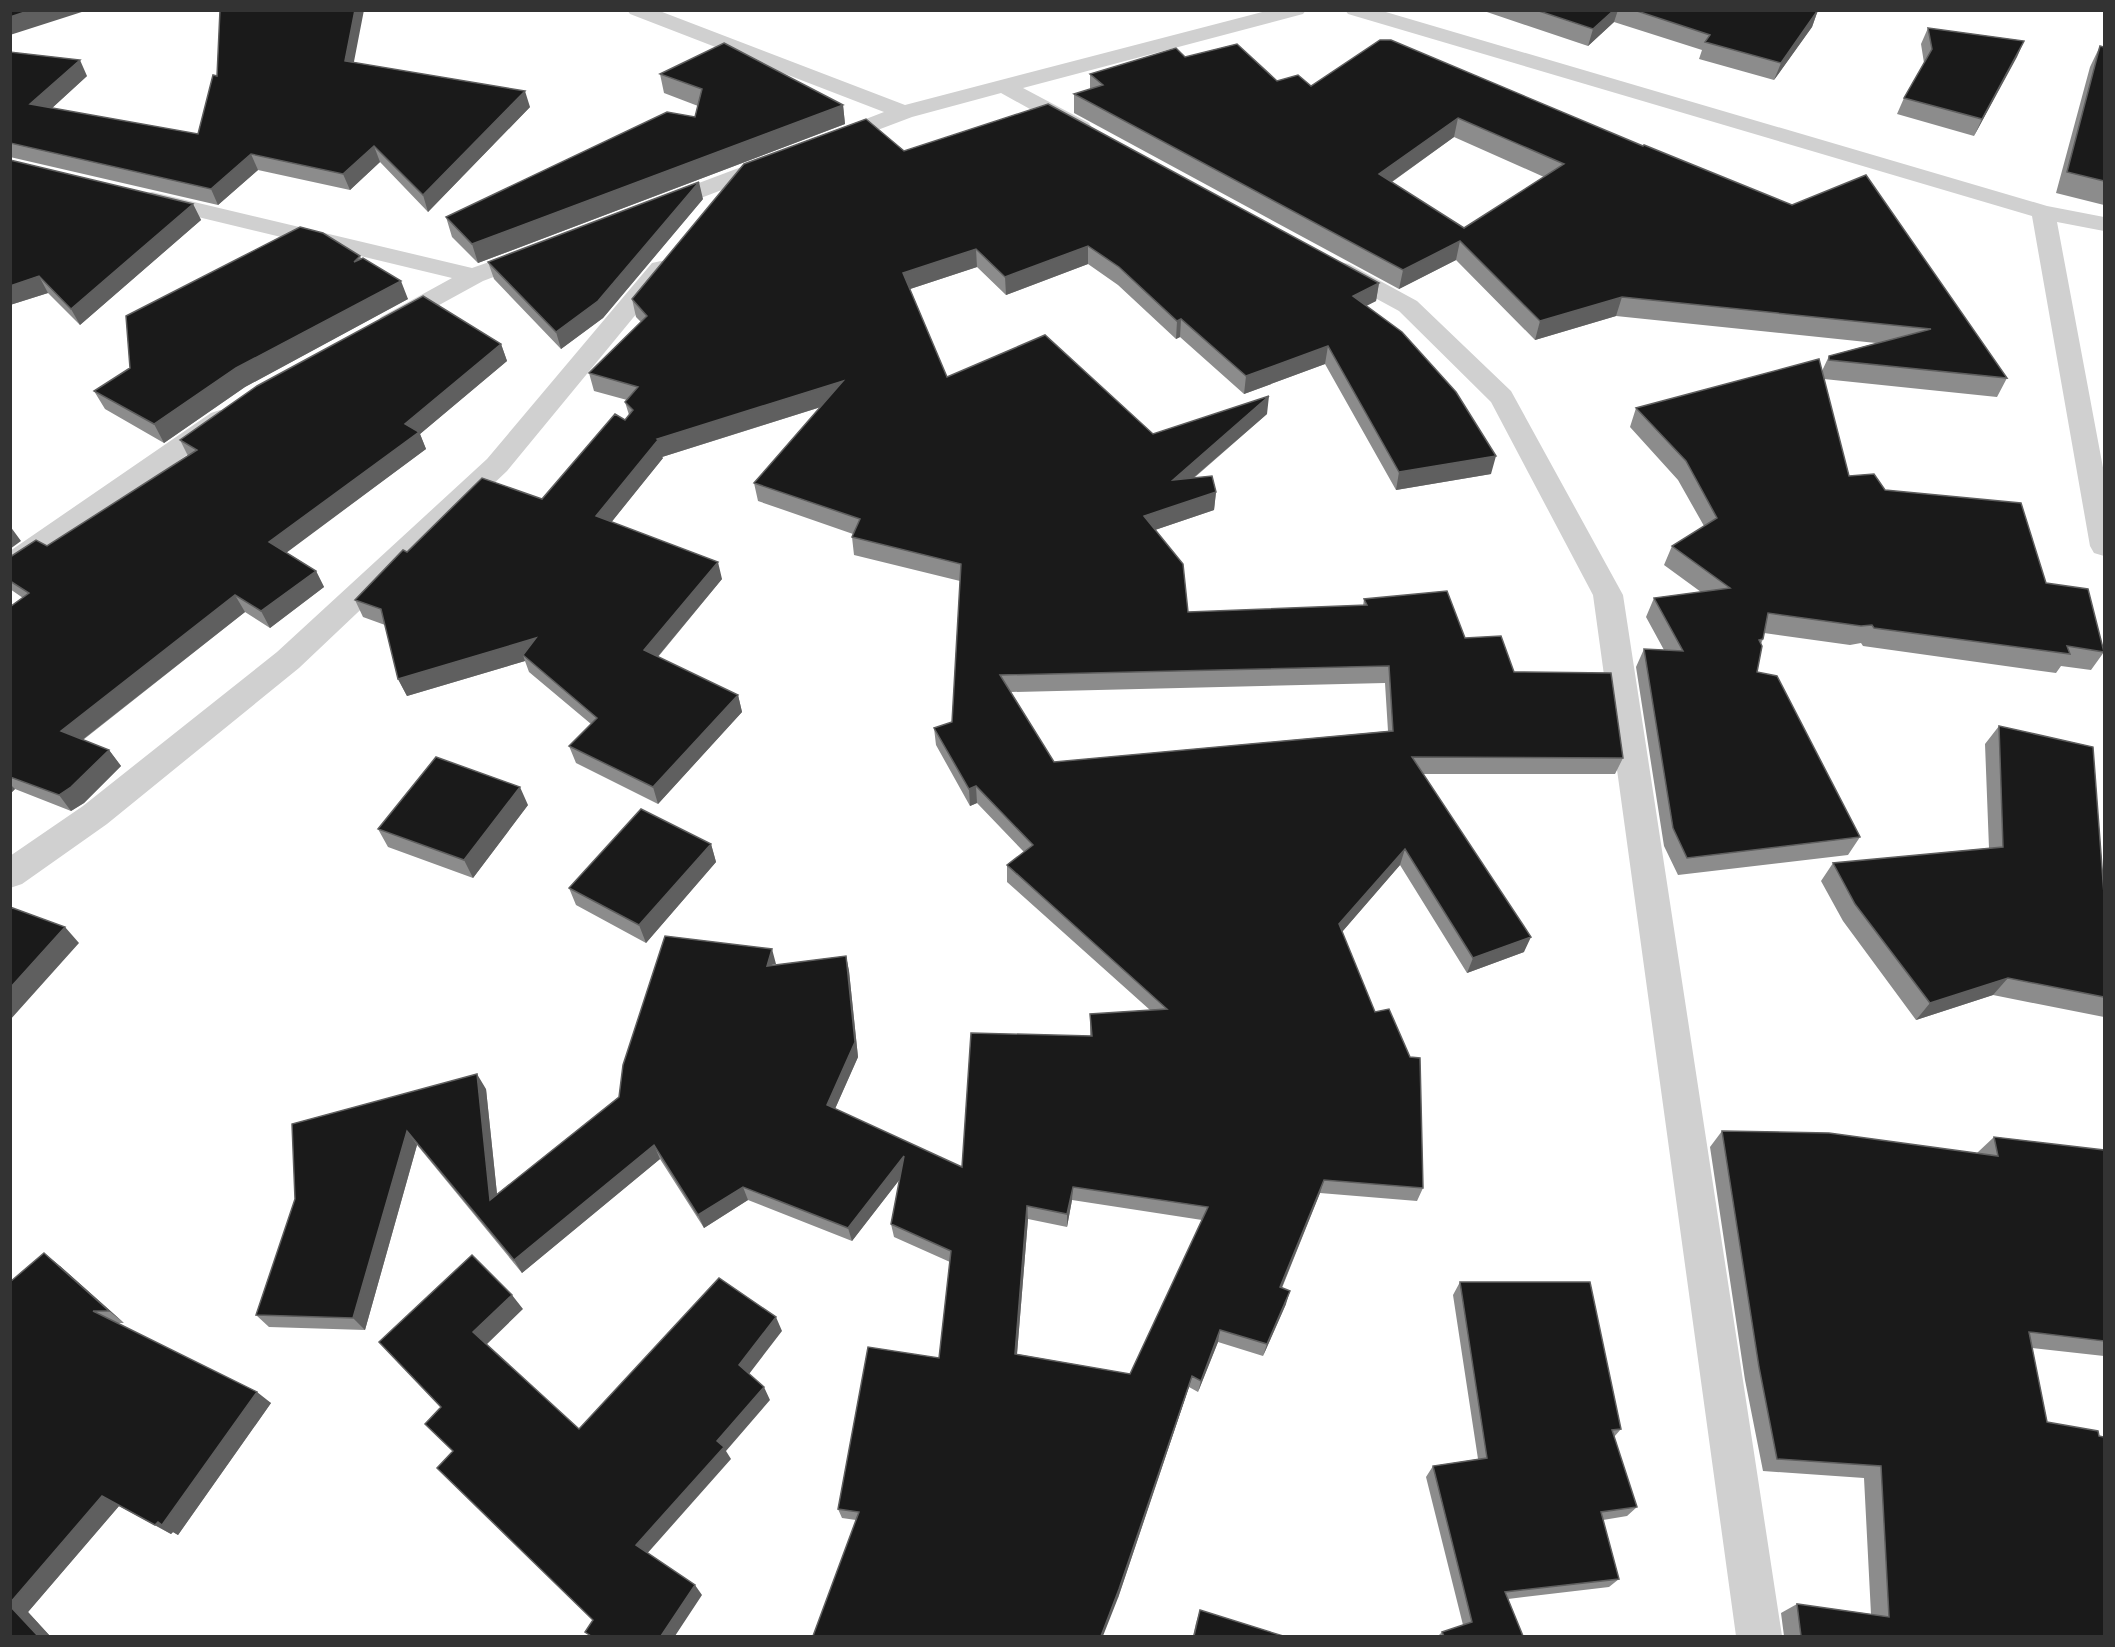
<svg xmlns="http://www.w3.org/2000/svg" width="2115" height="1647" viewBox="0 0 2115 1647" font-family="'Open Sans',sans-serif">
  <rect width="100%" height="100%" fill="#fff"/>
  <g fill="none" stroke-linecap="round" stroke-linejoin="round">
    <path fill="#d0d0d0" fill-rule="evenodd" d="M 627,10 L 657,10 L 905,105 L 1270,10 L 1306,10 L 1303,14 L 1023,88 L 1089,123 L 1092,128 L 1089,133 L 1081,135 L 1073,133 L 1001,93 L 912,117 L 830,148 L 822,146 L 819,141 L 822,136 L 884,112 L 630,14 Z
      M 1345,10 L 1379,10 L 2047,206 L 2104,217 L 2104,231 L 2057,222 L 2104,473 L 2104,556 L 2094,553 L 2090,546 L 2032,216 L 1348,14 Z
      M 776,154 L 784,156 L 787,161 L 784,166 L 667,211 L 659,213 L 651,211 L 647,206 L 651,201 Z
      M 152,192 L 472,268 L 532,247 L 541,249 L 544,254 L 541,259 L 483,281 L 399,327 L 390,330 L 381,327 L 377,322 L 381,317 L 452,278 L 144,204 L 140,199 L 144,194 Z
      M 661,261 L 670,263 L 673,268 L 670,273 L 507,471 L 299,668 L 107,824 L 22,884 L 10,888 L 10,856 L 83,806 L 277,652 L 487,459 L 652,263 Z
      M 1340,262 L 1349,264 L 1417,301 L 1511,391 L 1623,595 L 1782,1636 L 1736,1636 L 1593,595 L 1491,402 L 1399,311 L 1331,274 L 1328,269 L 1331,264 Z
      M 220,410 L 229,413 L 233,419 L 229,425 L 20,573 L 10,576 L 10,551 L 211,413 Z"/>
  </g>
  <path fill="#8c8c8c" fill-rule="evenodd" d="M 1481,10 L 1818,10 L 1812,27 L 1774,80 L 1699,59 L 1702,50 L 1614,22 L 1588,46 Z
    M 1928,28 L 2024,41 L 1974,136 L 1897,114 L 1904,98 L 1924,63 L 1921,44 Z
    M 2100,46 L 2104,47 L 2104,207 L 2104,205 L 2056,193 L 2090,67 Z
    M 10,52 L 87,76 L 52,108 L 198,134 L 217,76 L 354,62 L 530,107 L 428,212 L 380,162 L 350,190 L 258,170 L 218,205 L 10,157 Z
    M 1185,57 L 1277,81 L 1311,86 L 1643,146 L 2007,378 L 1997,397 L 1824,379 L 1849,476 L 1885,490 L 2046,583 L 2104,652 L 2091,670 L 2061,666 L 2056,673 L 1863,646 L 1861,643 L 1850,645 L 1764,633 L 1763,639 L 1761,644 L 1757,672 L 1860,837 L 1848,855 L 1678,875 L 1664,846 L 1636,667 L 1644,649 L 1664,650 L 1646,617 L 1654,598 L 1701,592 L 1664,565 L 1672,546 L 1704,526 L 1678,480 L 1630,427 L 1636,408 L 1822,371 L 1829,356 L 1876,343 L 1616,316 L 1535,340 L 1456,260 L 1399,289 L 1074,113 L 1074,94 L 1090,89 L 1090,74 ZM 1454,137 L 1544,177 L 1464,228 L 1392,182 Z
    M 660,74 L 843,105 L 845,124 L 478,263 L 452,237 L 446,217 L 695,117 L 698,106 L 664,93 Z
    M 904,151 L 1379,283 L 1376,301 L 1366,306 L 1491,474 L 1396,490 L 1325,364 L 1244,394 L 1180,337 L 1176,339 L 1118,285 L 1088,264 L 1006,295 L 977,267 L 910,289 L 947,377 L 1153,434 L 1267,414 L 1194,478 L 1216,492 L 1214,510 L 1155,530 L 1188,612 L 1363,606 L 1364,599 L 1465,638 L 1514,672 L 1623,758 L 1615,774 L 1423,774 L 1524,952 L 1467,973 L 1400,865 L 1342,932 L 1423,1188 L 1417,1201 L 1320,1193 L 1282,1288 L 1286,1304 L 1263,1356 L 1218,1342 L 1198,1392 L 1189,1387 L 1118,1598 L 856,1520 L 842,1518 L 838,1509 L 939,1358 L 950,1262 L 894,1237 L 891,1224 L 900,1179 L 852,1241 L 748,1200 L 704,1228 L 660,1159 L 522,1273 L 417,1145 L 365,1330 L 269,1327 L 256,1315 L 295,1199 L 486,1089 L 497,1194 L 619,1097 L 776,965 L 846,956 L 849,971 L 858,1057 L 835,1109 L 962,1167 L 1090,1036 L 1090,1014 L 1150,1010 L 1007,882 L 1007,865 L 1024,852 L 977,803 L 970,806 L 936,745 L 934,728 L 952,722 L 960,581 L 854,555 L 852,537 L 853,534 L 758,501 L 754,483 L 821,407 L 662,457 L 663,458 L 611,522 L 722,579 L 658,657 L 738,695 L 742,712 L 658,804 L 576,763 L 569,746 L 591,724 L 529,672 L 525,661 L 407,696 L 398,679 L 385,625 L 363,617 L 355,600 L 407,552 L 542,499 L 625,420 L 629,415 L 625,402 L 627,400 L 594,391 L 589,373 L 641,322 L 636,317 L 632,299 ZM 1385,683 L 1388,731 L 1054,762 L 1011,692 ZM 1072,1200 L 1202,1220 L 1130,1374 L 1017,1354 L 1028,1219 L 1067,1227 Z
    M 10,160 L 193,204 L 201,220 L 80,325 L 48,293 L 10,305 Z
    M 703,199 L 603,318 L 561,349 L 494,279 L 488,262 Z
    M 360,256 L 361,258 L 408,299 L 245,387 L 164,443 L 105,409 L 94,391 Z
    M 501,344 L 507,361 L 420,434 L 426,449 L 286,552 L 316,571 L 324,587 L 270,628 L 245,612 L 83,740 L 109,750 L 121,766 L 84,803 L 71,811 L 15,789 L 10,794 L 10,607 L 23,598 L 10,589 L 10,557 L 47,546 L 188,456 L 180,440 Z
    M 1999,726 L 2104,894 L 2104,1017 L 1993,995 L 1916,1020 L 1843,921 L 1821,881 L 1833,863 L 1989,848 L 1985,744 Z
    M 528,805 L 473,878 L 388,847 L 378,829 Z
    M 711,844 L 716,862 L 646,943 L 576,905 L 569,888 Z
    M 1722,1131 L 1977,1153 L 1994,1137 L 2104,1150 L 2104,1356 L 2032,1348 L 2047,1422 L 2104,1636 L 1784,1636 L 1781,1613 L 1797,1604 L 1871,1614 L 1864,1478 L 1763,1471 L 1745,1380 L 1710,1147 Z
    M 60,1266 L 124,1323 L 118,1323 L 271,1403 L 178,1535 L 173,1532 L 171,1534 L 119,1506 L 28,1612 L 50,1636 L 10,1636 Z
    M 1460,1282 L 1621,1429 L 1614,1437 L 1637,1507 L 1627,1516 L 1603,1520 L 1619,1579 L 1609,1587 L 1508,1599 L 1523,1636 L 1438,1636 L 1442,1632 L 1463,1625 L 1426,1477 L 1433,1466 L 1478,1459 L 1453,1295 Z
    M 1200,1610 L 1283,1636 L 1193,1636 L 1196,1623 Z"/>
  <path fill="#5f5f5f" d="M 31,10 L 88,10 L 10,35 L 10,17 Z
    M 355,10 L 364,10 L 351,77 L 345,61 Z
    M 1614,10 L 1618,10 L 1614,22 L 1588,46 L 1593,29 Z
    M 1818,10 L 1812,27 L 1774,80 L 1781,63 Z
    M 2024,41 L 2017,57 L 1974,136 L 1982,119 Z
    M 80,60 L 87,76 L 39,120 L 30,104 Z
    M 525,91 L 530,107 L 428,212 L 423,195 Z
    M 843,105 L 845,124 L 478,263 L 472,244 Z
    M 1458,118 L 1454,137 L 1376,193 L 1379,174 Z
    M 374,146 L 380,162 L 350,190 L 343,174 Z
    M 251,154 L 258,170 L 218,205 L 211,189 Z
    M 699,182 L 703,199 L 603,318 L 561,349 L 556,332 Z
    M 193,204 L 201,220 L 80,325 L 71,309 Z
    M 1460,241 L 1456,260 L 1399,289 L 1403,270 Z
    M 1088,246 L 1088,264 L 1006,295 L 1005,277 Z
    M 976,249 L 977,267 L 904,291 L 903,273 Z
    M 39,276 L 48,293 L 10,305 L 10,286 Z
    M 401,281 L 408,299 L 245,387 L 164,443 L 154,424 L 236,368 Z
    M 1379,283 L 1376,301 L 1350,314 L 1353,296 Z
    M 1622,297 L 1616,316 L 1535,340 L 1540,321 Z
    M 1181,319 L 1180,337 L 1176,339 L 1177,321 Z
    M 501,344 L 507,361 L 420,434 L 426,449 L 278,559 L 269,542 L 405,424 Z
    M 1328,346 L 1325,364 L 1244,394 L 1246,376 Z
    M 843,381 L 846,399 L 662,457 L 663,458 L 602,534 L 596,516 L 657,439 Z
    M 1269,396 L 1267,414 L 1171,497 L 1173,480 Z
    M 1496,456 L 1491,474 L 1396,490 L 1399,472 Z
    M 1216,492 L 1214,510 L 1143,534 L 1144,516 Z
    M 10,526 L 21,541 L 10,549 Z
    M 718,562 L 722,579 L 649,667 L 644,650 Z
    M 316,571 L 324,587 L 270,628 L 261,611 Z
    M 235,595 L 245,612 L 73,747 L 61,731 Z
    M 536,638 L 523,655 L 525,661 L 407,696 L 398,679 Z
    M 738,695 L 742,712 L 658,804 L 653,787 Z
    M 109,750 L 121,766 L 84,803 L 71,811 L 59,795 Z
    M 10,784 L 15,789 L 10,794 Z
    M 976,786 L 977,803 L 970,806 L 969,789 Z
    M 520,787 L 528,805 L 473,878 L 464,860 Z
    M 711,844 L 716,862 L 646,943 L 639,925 Z
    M 1405,849 L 1400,865 L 1335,940 L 1339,924 Z
    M 65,927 L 79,943 L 10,1020 L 10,988 Z
    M 1531,937 L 1524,952 L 1467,973 L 1473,958 Z
    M 772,949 L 776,964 L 767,966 Z
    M 846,956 L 849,971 L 858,1057 L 830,1120 L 827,1105 Z
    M 2008,978 L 1993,995 L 1916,1020 L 1930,1003 Z
    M 477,1074 L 486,1089 L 499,1213 L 490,1200 Z
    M 407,1131 L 417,1145 L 365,1330 L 353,1318 Z
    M 654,1145 L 660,1159 L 522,1273 L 514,1260 Z
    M 904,1156 L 907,1170 L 852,1241 L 848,1228 Z
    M 1324,1180 L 1320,1193 L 1277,1299 L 1280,1287 Z
    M 743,1187 L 748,1200 L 704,1228 L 698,1215 Z
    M 1073,1187 L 1072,1200 L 1067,1227 L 1067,1214 Z
    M 1027,1206 L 1028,1219 L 1016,1366 L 1015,1354 Z
    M 44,1253 L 60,1266 L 124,1323 L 109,1311 Z
    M 1290,1291 L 1286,1304 L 1263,1356 L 1267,1344 Z
    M 512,1295 L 523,1309 L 485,1346 L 473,1332 Z
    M 776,1317 L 782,1331 L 746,1378 L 739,1365 Z
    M 1220,1330 L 1218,1342 L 1198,1392 L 1201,1381 Z
    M 1192,1376 L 1189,1387 L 1118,1598 L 1103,1636 L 1101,1636 Z
    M 764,1387 L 770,1400 L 726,1451 L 731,1459 L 645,1556 L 636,1545 L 717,1441 Z
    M 257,1392 L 271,1403 L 178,1535 L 173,1532 L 171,1534 L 155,1525 Z
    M 102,1496 L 119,1506 L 28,1612 L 50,1636 L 38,1636 L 10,1606 L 10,1603 Z
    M 695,1585 L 702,1595 L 675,1636 L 661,1636 Z"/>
  <path fill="#1a1a1a" stroke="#5f5f5f" stroke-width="1.5" fill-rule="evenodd" d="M 10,10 L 31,10 L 10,17 Z
    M 220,10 L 355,10 L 345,61 L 525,91 L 423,195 L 374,146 L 343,174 L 251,154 L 211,189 L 10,143 L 10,52 L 80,60 L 30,104 L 198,134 L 213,75 L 217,76 Z
    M 1536,10 L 1614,10 L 1593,29 Z
    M 1634,10 L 1818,10 L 1781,63 L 1705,42 L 1710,35 Z
    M 1928,28 L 2024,41 L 1982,119 L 1904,98 L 1932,49 Z
    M 1380,40 L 1391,40 L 1643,146 L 1644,145 L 1792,205 L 1866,175 L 2007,378 L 1829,360 L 1829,356 L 1931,329 L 1622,297 L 1540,321 L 1460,241 L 1403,270 L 1074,94 L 1103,85 L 1090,74 L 1176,48 L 1185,57 L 1237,44 L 1277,81 L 1298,75 L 1311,86 ZM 1458,118 L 1564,164 L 1464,228 L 1379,174 Z
    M 724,43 L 843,105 L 472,244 L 446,217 L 667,112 L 695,117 L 702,89 L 660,74 Z
    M 2100,46 L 2104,47 L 2104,181 L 2067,172 Z
    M 1048,104 L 1379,283 L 1353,296 L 1402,332 L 1456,392 L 1496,456 L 1399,472 L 1328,346 L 1246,376 L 1181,319 L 1177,321 L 1119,267 L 1088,246 L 1005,277 L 976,249 L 903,273 L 947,377 L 1045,335 L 1153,434 L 1269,396 L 1173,480 L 1212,476 L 1216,492 L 1144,516 L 1183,564 L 1188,612 L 1367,605 L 1364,599 L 1447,591 L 1465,638 L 1501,636 L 1514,672 L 1611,673 L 1623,758 L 1412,757 L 1531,937 L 1473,958 L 1405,849 L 1339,924 L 1375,1012 L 1389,1009 L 1410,1057 L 1420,1058 L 1423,1188 L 1324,1180 L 1280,1287 L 1290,1291 L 1267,1344 L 1220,1330 L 1201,1381 L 1192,1376 L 1119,1589 L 1101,1636 L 813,1636 L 859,1512 L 838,1509 L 868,1347 L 939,1358 L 951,1251 L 891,1224 L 904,1156 L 848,1228 L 743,1187 L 698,1215 L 654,1145 L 514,1260 L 407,1131 L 353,1318 L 256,1315 L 295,1199 L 292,1124 L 477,1074 L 490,1200 L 619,1097 L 623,1065 L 665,936 L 772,949 L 767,966 L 846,956 L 855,1042 L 827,1105 L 962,1167 L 971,1033 L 1092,1036 L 1090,1014 L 1167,1009 L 1007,865 L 1033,845 L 976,786 L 969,789 L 934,728 L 952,722 L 961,564 L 852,537 L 860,519 L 754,483 L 843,381 L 657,439 L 658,440 L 596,516 L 718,562 L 644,650 L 738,695 L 653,787 L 569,746 L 597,718 L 523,655 L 536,638 L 398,679 L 381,609 L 355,600 L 403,550 L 407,552 L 482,478 L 542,499 L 615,414 L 625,420 L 633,410 L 625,402 L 638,387 L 589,373 L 647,316 L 632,299 L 744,164 L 866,119 L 904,151 ZM 1389,666 L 1393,731 L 1054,762 L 1000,675 ZM 1073,1187 L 1208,1207 L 1130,1374 L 1015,1354 L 1027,1206 L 1067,1214 Z
    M 10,160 L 193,204 L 71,309 L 39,276 L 10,286 Z
    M 699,182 L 598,301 L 556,332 L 488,262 Z
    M 300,227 L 323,233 L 360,256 L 354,262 L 363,258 L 401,281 L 236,368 L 154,424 L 94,391 L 130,368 L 126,316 Z
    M 423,296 L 501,344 L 405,424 L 419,432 L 269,542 L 316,571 L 261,611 L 235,595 L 61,731 L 109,750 L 71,787 L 59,795 L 10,777 L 10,607 L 29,593 L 10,581 L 10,557 L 36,540 L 47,546 L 197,450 L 180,440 L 257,386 Z
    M 1819,359 L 1849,476 L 1874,474 L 1885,490 L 2021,503 L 2046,583 L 2088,589 L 2104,652 L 2067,646 L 2070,654 L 1874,628 L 1872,625 L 1861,626 L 1768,613 L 1763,639 L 1759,640 L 1762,646 L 1757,672 L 1777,676 L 1860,837 L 1687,858 L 1673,828 L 1644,649 L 1683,651 L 1654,598 L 1730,588 L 1672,546 L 1717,518 L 1686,461 L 1636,408 Z
    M 1999,726 L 2093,747 L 2104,894 L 2104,997 L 2008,978 L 1930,1003 L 1855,904 L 1833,863 L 2003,847 Z
    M 436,757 L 520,787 L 464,860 L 378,829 Z
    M 641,809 L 711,844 L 639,925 L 569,888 Z
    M 10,907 L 65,927 L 10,988 Z
    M 1722,1131 L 1829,1133 L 1998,1156 L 1994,1137 L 2104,1150 L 2104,1341 L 2029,1332 L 2047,1422 L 2098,1431 L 2099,1436 L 2104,1437 L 2104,1636 L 1801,1636 L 1797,1604 L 1889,1617 L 1881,1466 L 1777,1459 L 1759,1367 Z
    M 44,1253 L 109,1311 L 93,1311 L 257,1392 L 162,1525 L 158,1522 L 155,1525 L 102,1496 L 10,1603 L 10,1282 Z
    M 472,1255 L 512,1295 L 473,1332 L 579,1429 L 719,1278 L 776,1317 L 739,1365 L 764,1387 L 717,1441 L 724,1447 L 636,1545 L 695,1585 L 661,1636 L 591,1636 L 585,1632 L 593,1620 L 437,1468 L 453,1451 L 425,1424 L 441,1407 L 379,1342 Z
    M 1460,1282 L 1590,1282 L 1621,1429 L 1612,1430 L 1637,1507 L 1601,1512 L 1619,1579 L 1505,1592 L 1523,1636 L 1444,1636 L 1442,1632 L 1472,1622 L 1433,1466 L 1487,1458 Z
    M 10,1606 L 38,1636 L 10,1636 Z
    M 1200,1610 L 1283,1636 L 1194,1636 Z"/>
  <rect width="2115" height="1647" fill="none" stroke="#333333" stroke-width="24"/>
</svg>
